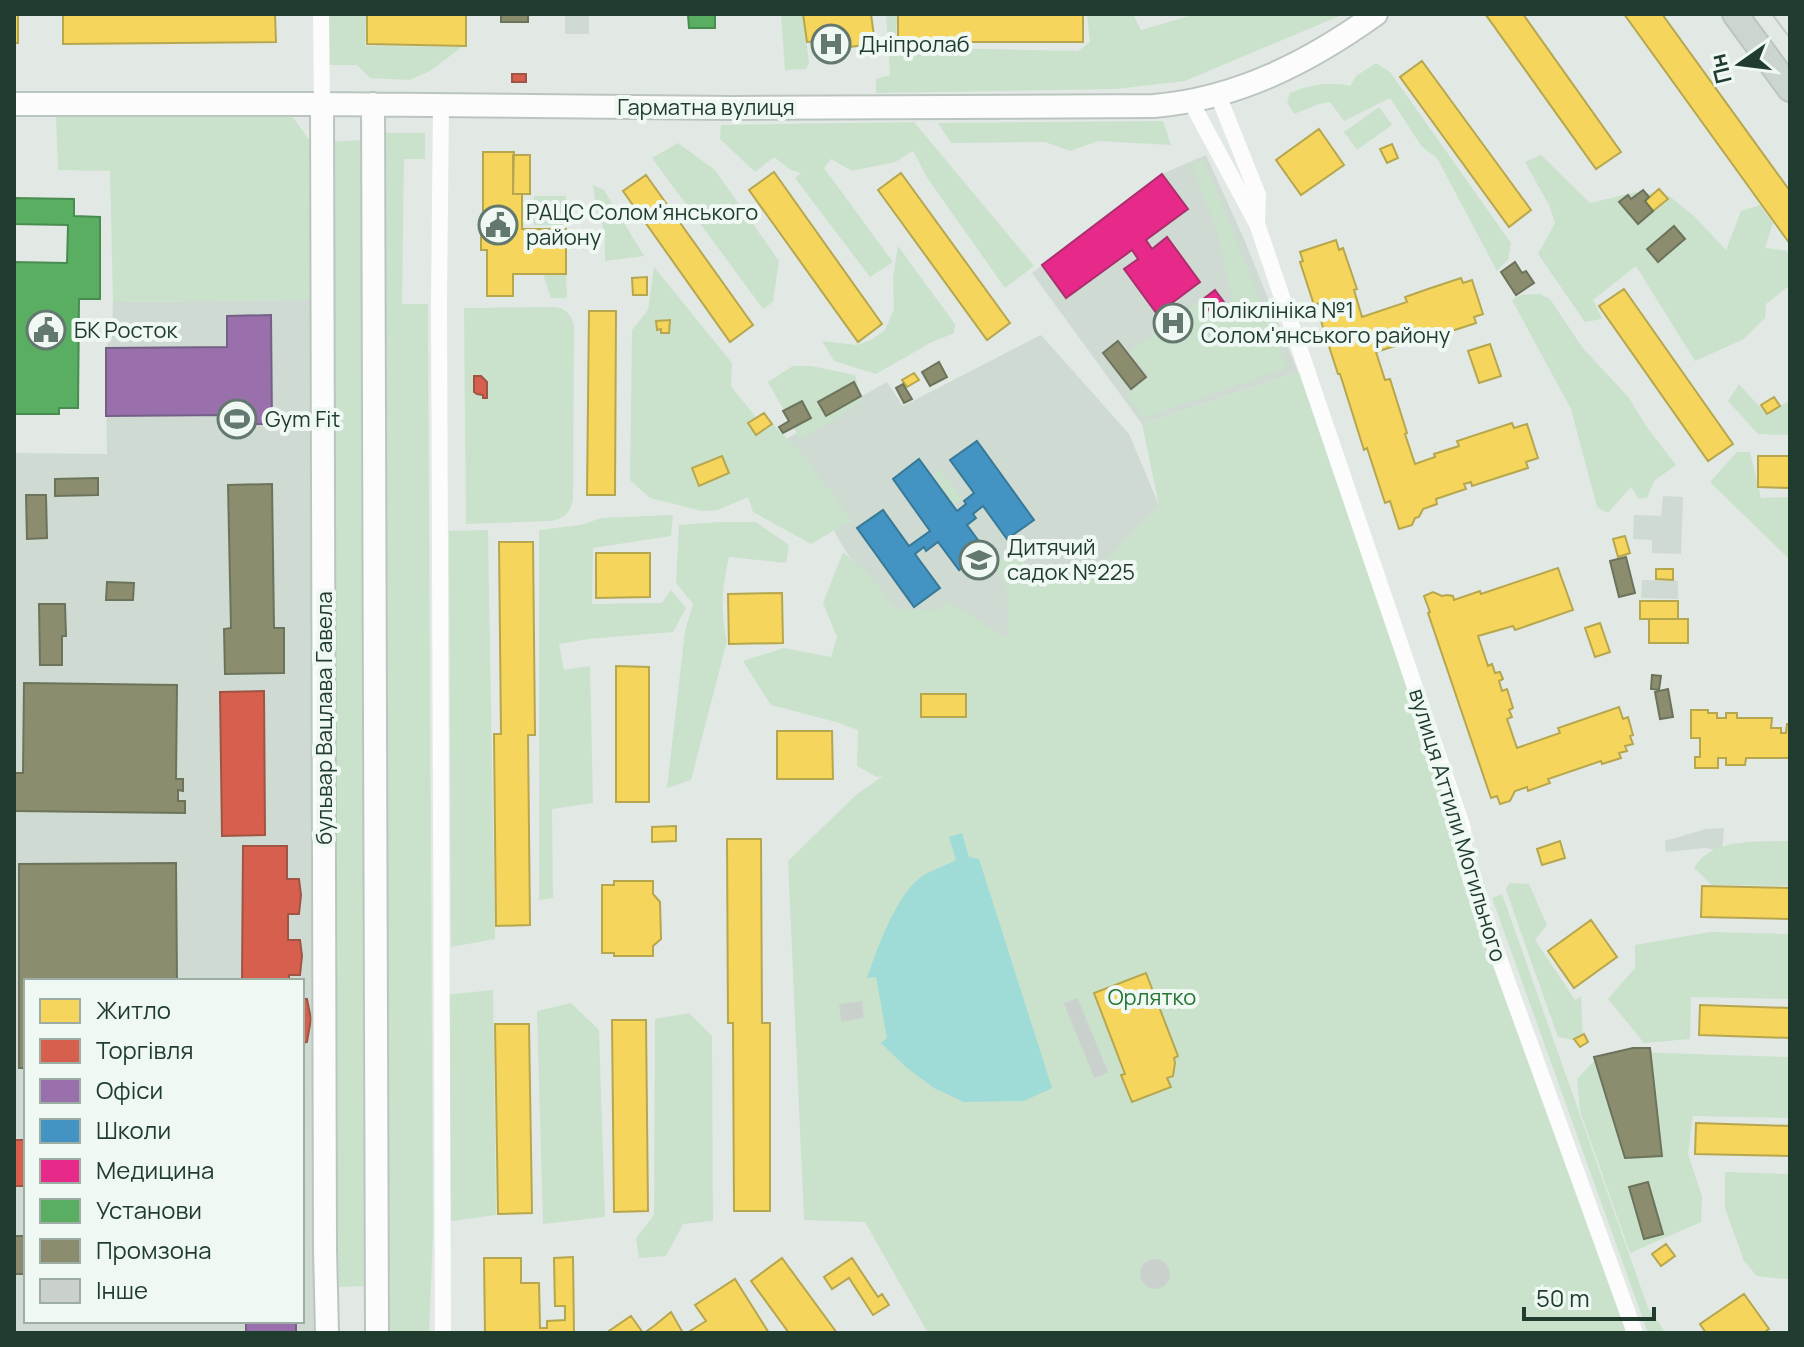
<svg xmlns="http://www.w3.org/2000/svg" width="1804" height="1347" viewBox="0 0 1804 1347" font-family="Manrope,sans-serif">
  <rect width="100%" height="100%" fill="#e2e8e4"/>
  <path fill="#cfdad3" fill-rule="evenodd" d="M 565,14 L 589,14 L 589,34 L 565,34 Z
    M 1206,155 L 1244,239 L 1298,372 L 1142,424 L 1032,273 L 1162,174 Z
    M 312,300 L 321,1333 L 14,1333 L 14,453 L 107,454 L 106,348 L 112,334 L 113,302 ZM 26,981 L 302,981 L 302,1321 L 26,1321 Z
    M 1041,335 L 1129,434 L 1159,505 L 1054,615 L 925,684 L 781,442 L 887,382 L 903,406 Z
    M 1663,496 L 1683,497 L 1681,554 L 1652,553 L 1652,540 L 1633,539 L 1634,515 L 1661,516 Z
    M 1642,580 L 1678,581 L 1678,599 L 1641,598 Z
    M 1724,828 L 1722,851 L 1705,848 L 1666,852 L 1665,841 L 1706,829 Z"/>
  <path fill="#cae2cc" d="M 326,14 L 366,14 L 365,46 L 462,47 L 430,71 L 410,80 L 370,78 L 357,65 L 327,65 Z
    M 781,14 L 803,14 L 809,63 L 806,69 L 785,70 Z
    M 886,14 L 897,14 L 896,47 L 1078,51 L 1090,42 L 1087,14 L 1133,14 L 1141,30 L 1196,14 L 1344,14 L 1185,81 L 1116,89 L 876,93 L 876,79 L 890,75 Z
    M 1376,63 L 1390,72 L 1511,243 L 1508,260 L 1497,271 L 1437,158 L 1422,147 L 1390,98 L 1344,121 L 1330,102 L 1319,104 L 1294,114 L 1287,102 L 1290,93 C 1308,85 1330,81 1350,86 L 1356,76 Z
    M 1379,107 L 1392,125 L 1357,150 L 1344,132 Z
    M 292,116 L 312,144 L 312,300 L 113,302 L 110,171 L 58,170 L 56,117 Z
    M 1163,121 L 1171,145 L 1098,141 L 1070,151 L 1045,142 L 951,143 L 938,123 Z
    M 914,122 L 1034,266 L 1005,288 L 928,179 L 913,151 L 895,162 L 852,171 L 831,159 L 824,168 L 893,262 L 870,277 L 795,178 L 801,173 L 791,170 L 774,157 L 755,172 L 720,139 L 721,125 Z
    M 380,133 L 425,133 L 425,159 L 404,159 L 402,304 L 428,304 L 433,1234 L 429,1333 L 385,1333 Z
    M 362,140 L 364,1286 L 338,1287 L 330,142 Z
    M 678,143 L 715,170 L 779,261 L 773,302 L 763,309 L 652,158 Z
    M 1541,155 L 1590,203 L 1636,192 L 1669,196 L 1694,216 L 1726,250 L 1741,211 L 1760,205 L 1773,223 L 1765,248 L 1787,251 L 1790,262 L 1790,285 L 1766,304 L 1765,318 L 1744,339 L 1695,361 L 1636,266 L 1593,300 L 1602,319 L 1585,322 L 1538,254 L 1555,223 L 1549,205 L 1525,162 Z
    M 1204,160 L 1287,368 L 1143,418 L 1126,395 L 1150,376 L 1129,351 L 1200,302 L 1215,323 L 1235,310 L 1216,229 L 1191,164 Z
    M 593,185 L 604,190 L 644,256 L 605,261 L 605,232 L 596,208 Z
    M 534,196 L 566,196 L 566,225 L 534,225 Z
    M 898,246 L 952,320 L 955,325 L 954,333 L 930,343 L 876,374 L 834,361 L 822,341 L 856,345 L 871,340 L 885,330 L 894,309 L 893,278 Z
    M 654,267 L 732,363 L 731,386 L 758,420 L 770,421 L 804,456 L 852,520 L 811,544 L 753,512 L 748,497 L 718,510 L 702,511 L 650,498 L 630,480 L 632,330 L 648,310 Z
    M 543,274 L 566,275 L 567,298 L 551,298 Z
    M 1540,294 L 1550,299 L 1582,347 L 1629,398 L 1646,426 L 1676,465 L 1654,481 L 1647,498 L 1639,499 L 1631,487 L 1608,513 L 1597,507 L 1571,409 L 1512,300 L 1521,295 Z
    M 556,307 C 568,310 572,316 574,327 L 573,500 C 570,513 564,518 552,521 L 466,524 L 464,308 Z
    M 793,366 L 811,366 L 855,375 L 862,400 L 843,414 L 800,439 L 768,382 Z
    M 1305,370 L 1631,1333 L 928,1333 L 865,1222 L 804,1220 L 788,861 L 857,794 L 883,776 L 877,777 L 857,766 L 858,730 L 836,722 L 771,705 L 743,661 L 784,648 L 831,657 L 837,637 L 823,603 L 843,552 L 870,576 L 896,609 L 933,610 L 950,603 L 1009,639 L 1007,589 L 995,562 L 1011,551 L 1048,584 L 1084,572 L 1081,586 L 1159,505 L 1142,424 Z
    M 1739,384 L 1767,415 L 1790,400 L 1790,435 L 1758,434 L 1728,401 Z
    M 1737,452 L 1750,452 L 1761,498 L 1790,497 L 1790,560 L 1710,482 Z
    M 941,470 L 962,499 L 954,505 L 933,476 Z
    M 673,515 L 671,536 L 593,548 L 592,604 L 662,603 L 671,590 L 686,608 L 673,632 L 588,639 L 559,644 L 564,670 L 590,666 L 593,803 L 552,809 L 553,898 L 539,900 L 539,530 L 581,525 L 601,518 Z
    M 721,522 L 756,522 L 789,545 L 786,563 L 729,557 C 722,585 720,613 727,641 L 691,780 L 667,788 L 685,631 L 693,604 L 676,583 L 679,525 Z
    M 488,530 L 495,939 L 451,947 L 449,531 Z
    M 1790,841 L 1790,886 L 1712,885 L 1694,868 C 1711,837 1760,842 1790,841 Z
    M 1509,883 L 1529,884 L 1547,925 L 1535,940 L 1575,1000 L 1581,996 L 1583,1038 L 1573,1040 L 1558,1037 L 1506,890 Z
    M 1502,894 L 1648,1308 L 1666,1333 L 1648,1333 L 1492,898 Z
    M 1710,932 L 1790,934 L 1790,999 L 1691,997 L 1690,1039 L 1644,1043 L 1608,999 L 1635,968 L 1635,945 Z
    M 493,990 L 496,1215 L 451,1221 L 445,995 Z
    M 571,1003 L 599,1030 L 605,1217 L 543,1224 L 537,1011 Z
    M 689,1013 L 712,1036 L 713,1221 L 683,1224 L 666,1256 L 639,1258 L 636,1238 L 654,1215 L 655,1019 Z
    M 1630,1052 L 1790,1057 L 1790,1118 L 1693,1116 L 1688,1154 L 1702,1196 L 1701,1222 L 1630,1253 L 1580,1111 L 1577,1079 L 1593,1062 Z
    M 1725,1172 L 1790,1174 L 1790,1278 L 1786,1279 L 1757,1276 L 1744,1261 L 1725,1208 Z"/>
  <path fill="#9fdbd7" d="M 962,833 L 969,857 L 979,859 L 1052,1088 L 1024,1101 L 964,1102 L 934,1088 L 907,1068 L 881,1043 L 887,1038 L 876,977 L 867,978 C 877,949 896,895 921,877 C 931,870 945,866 956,860 L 949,837 Z"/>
  <path fill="#f6d55c" stroke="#b6a74e" stroke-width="2" d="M 14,14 L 18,14 L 18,43 L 14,43 Z
    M 63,14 L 275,14 L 276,42 L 63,44 Z
    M 367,14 L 466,14 L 466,46 L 367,44 Z
    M 803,14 L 871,14 L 875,44 L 822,50 L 820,41 L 807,42 Z
    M 898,14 L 1083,14 L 1083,42 L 898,42 Z
    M 1488,14 L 1523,14 L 1621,152 L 1596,169 L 1486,15 Z
    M 1624,14 L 1662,14 L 1790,191 L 1790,244 Z
    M 1422,61 L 1531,210 L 1509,227 L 1400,77 Z
    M 1319,129 L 1344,165 L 1301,195 L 1276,160 Z
    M 1392,144 L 1398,158 L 1387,163 L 1380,149 Z
    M 483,152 L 514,152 L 513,194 L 522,194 L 522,229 L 566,229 L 566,274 L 513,274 L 513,296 L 487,296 L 487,250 L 481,250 L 481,236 L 483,236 Z
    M 513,155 L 530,155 L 530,194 L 513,194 Z
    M 774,172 L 882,324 L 858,342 L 749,190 Z
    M 901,173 L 1010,323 L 987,340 L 878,190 Z
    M 646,175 L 753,325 L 730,342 L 623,191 Z
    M 1659,189 L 1668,199 L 1653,211 L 1645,201 Z
    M 1336,240 L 1339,250 L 1343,248 L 1357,289 L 1354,290 L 1362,317 L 1407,302 L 1405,297 L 1428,289 L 1461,278 L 1463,283 L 1472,280 L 1483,314 L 1474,317 L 1476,323 L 1421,341 L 1420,338 L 1376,352 L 1385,380 L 1390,379 L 1407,433 L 1405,434 L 1415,464 L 1435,457 L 1434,454 L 1459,446 L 1457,441 L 1512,423 L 1514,428 L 1527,424 L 1538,458 L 1526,462 L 1528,468 L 1472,486 L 1471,482 L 1464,484 L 1466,489 L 1436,499 L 1437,504 L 1423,509 L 1419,517 L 1415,518 L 1412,525 L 1399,529 L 1390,501 L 1385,503 L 1367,448 L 1364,450 L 1340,374 L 1338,374 L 1324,331 L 1319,313 L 1323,312 L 1320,303 L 1314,305 L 1300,262 L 1303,261 L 1300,252 Z
    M 647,277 L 647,295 L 633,295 L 632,278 Z
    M 1624,289 L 1733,444 L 1708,461 L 1599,306 Z
    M 589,311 L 616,311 L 615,495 L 587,495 Z
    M 670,320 L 669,333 L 661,333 L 661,329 L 657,330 L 656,321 Z
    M 1490,344 L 1501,376 L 1479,383 L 1468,351 Z
    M 914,373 L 919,380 L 907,387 L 902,380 Z
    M 1774,397 L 1780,406 L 1767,414 L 1761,405 Z
    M 764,413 L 772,424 L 756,435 L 748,423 Z
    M 722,456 L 729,473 L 699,486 L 692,468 Z
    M 1758,456 L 1790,456 L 1790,488 L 1758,487 Z
    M 1625,536 L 1630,553 L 1618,557 L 1613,539 Z
    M 499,542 L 533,542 L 535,735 L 528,735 L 530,925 L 496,926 L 494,734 L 501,734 Z
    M 596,553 L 650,553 L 650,597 L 596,598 Z
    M 1558,568 L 1573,610 L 1515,630 L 1513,626 L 1478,636 L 1488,666 L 1492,664 L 1495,673 L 1500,672 L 1503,679 L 1499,681 L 1502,691 L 1507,689 L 1513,708 L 1509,710 L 1512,717 L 1507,719 L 1517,748 L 1560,733 L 1558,728 L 1619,707 L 1623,719 L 1628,717 L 1633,735 L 1630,736 L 1633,744 L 1625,746 L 1627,751 L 1619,753 L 1621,758 L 1602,764 L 1601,761 L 1548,779 L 1550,783 L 1528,791 L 1527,787 L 1515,791 L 1510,801 L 1500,804 L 1497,796 L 1491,798 L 1428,613 L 1430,612 L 1424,596 L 1433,592 L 1442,596 L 1447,595 L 1453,596 L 1454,600 L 1480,591 L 1481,594 Z
    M 1656,569 L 1673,569 L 1673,580 L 1656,579 Z
    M 782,593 L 783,643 L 729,644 L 728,594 Z
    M 1640,601 L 1678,601 L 1678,619 L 1640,619 Z
    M 1649,619 L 1688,619 L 1688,643 L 1649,643 Z
    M 1600,623 L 1610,652 L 1595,657 L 1585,628 Z
    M 616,666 L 649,667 L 649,802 L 616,802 Z
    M 921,694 L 966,694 L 966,717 L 921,717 Z
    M 1691,710 L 1708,710 L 1708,713 L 1717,713 L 1717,718 L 1726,718 L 1726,713 L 1737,713 L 1737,718 L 1772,718 L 1771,728 L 1781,728 L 1781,733 L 1786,733 L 1787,724 L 1790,724 L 1790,758 L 1746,758 L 1745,765 L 1726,765 L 1726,758 L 1718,758 L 1718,768 L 1695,768 L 1695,757 L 1700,757 L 1700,738 L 1691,738 Z
    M 777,731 L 832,731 L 833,779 L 777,779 Z
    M 676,826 L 676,841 L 652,842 L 652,827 Z
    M 727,839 L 761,839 L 762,1023 L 770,1023 L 770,1211 L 734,1211 L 733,1023 L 728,1023 Z
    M 1560,841 L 1565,858 L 1542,865 L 1537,849 Z
    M 614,881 L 653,881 L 653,894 L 660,902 L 661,939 L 653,946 L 653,956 L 614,956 L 614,953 L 602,953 L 602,885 L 614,885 Z
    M 1702,886 L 1790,888 L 1790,919 L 1701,917 Z
    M 1591,920 L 1617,957 L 1574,988 L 1548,951 Z
    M 1146,973 L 1178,1056 L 1174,1058 L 1175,1063 L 1173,1076 L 1167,1078 L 1171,1087 L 1132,1102 L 1121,1075 L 1125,1074 L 1094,993 Z
    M 1700,1005 L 1790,1008 L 1790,1038 L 1699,1035 Z
    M 612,1020 L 646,1020 L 648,1211 L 614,1212 Z
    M 495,1024 L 529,1024 L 532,1213 L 498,1214 Z
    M 1584,1034 L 1588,1042 L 1580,1047 L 1574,1039 Z
    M 1696,1123 L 1790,1126 L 1790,1156 L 1695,1154 Z
    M 1666,1244 L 1675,1256 L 1661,1266 L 1652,1254 Z
    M 573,1257 L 574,1333 L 485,1333 L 484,1258 L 521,1258 L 521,1283 L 539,1283 L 540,1328 L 547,1328 L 547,1321 L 565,1320 L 565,1306 L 555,1306 L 554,1258 Z
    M 782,1258 L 837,1333 L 789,1333 L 751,1281 Z
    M 852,1258 L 878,1297 L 882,1294 L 889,1305 L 873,1315 L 849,1278 L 832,1289 L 824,1277 Z
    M 735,1279 L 769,1333 L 687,1333 L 706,1321 L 695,1305 Z
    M 1744,1294 L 1769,1329 L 1763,1333 L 1706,1333 L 1700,1324 Z
    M 671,1312 L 683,1333 L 644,1333 L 654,1326 Z
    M 631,1316 L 643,1333 L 606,1333 Z"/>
  <path fill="#d6604d" stroke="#9f5544" stroke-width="2" d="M 512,74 L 526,74 L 526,82 L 512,82 Z
    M 474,376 L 481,376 L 487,382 L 487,398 L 483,398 L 483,395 L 477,394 L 474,392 Z
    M 264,691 L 265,835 L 222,836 L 220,692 Z
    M 243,846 L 287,846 L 287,879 L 299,879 L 301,895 L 299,914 L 288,914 L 288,940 L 300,940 L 302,956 L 300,975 L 289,975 L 289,981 L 242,981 Z
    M 302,999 L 307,999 L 311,1019 L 307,1042 L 302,1043 Z
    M 14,1140 L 26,1140 L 26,1186 L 14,1186 Z"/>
  <path fill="#9970ab" stroke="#746086" stroke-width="2" d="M 271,315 L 272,424 L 231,424 L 231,415 L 106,416 L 106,348 L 227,347 L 227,316 Z
    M 246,1321 L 296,1321 L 296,1333 L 246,1333 Z"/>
  <path fill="#4393c3" stroke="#387996" stroke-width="2" d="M 977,441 L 1034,520 L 1007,539 L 983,506 L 973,514 L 976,518 L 967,525 L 986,551 L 959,570 L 938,542 L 926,551 L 924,547 L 915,554 L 940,588 L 914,607 L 857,528 L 883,510 L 909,546 L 930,531 L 893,479 L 919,459 L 957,511 L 966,504 L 964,501 L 974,493 L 950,460 Z"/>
  <path fill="#e7298a" stroke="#ab2f6e" stroke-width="2" d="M 1162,174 L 1188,209 L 1146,240 L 1152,249 L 1167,237 L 1200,282 L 1157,314 L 1124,269 L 1138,259 L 1132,250 L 1066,298 L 1042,265 Z
    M 1215,290 L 1230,310 L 1216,320 L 1202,300 Z"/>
  <path fill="#5aae61" stroke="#488c52" stroke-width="2" d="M 715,14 L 715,28 L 689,28 L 688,15 Z
    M 14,198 L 74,199 L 74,216 L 100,217 L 100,299 L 79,299 L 78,408 L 59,408 L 59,414 L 14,414 L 14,262 L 67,263 L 68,225 L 14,224 Z"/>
  <path fill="#8c8c6e" stroke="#6b745b" stroke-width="2" d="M 501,14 L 528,14 L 528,22 L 501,22 Z
    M 1643,190 L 1649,197 L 1645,201 L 1653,211 L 1638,224 L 1619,202 L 1628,195 L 1631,199 Z
    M 1674,226 L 1685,239 L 1658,262 L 1647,249 Z
    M 1515,262 L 1522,273 L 1526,271 L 1534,283 L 1516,295 L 1501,272 Z
    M 1118,341 L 1146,377 L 1131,389 L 1103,353 Z
    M 939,362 L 947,377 L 930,386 L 922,372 Z
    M 854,382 L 861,396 L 826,416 L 818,402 Z
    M 903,384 L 912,399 L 904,403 L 896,388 Z
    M 802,401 L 811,418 L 783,433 L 779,427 L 789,421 L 783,411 Z
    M 98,478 L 98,495 L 55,496 L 55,479 Z
    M 272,484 L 274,628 L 284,628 L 284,673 L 225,674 L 224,629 L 231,628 L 228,485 Z
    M 26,495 L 46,495 L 47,538 L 27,539 Z
    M 1626,557 L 1635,593 L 1619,597 L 1610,561 Z
    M 107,582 L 134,583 L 133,600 L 106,600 Z
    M 39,604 L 65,604 L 66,636 L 62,636 L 62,665 L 40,665 Z
    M 1652,675 L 1661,676 L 1659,690 L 1651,689 Z
    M 24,683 L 177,685 L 176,779 L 183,779 L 183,791 L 178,790 L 178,801 L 185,801 L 185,813 L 14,811 L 14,773 L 23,773 Z
    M 1668,689 L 1673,717 L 1660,719 L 1655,692 Z
    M 176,863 L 177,981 L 26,981 L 26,1068 L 19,1068 L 19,864 Z
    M 1633,1048 L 1650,1048 L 1662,1156 L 1625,1158 L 1594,1057 Z
    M 1648,1182 L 1663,1234 L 1644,1239 L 1629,1187 Z
    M 14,1236 L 26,1236 L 26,1274 L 14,1274 Z"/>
  <path fill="#cad1cd" stroke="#cbd1cd" stroke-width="2" d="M 1077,999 L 1107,1072 L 1095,1077 L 1065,1004 Z
    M 861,1002 L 863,1017 L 842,1021 L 840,1005 Z
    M1141 1274a14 14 0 1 1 28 0a14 14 0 1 1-28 0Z"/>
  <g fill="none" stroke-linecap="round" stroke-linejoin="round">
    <g stroke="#bbc5bf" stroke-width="26">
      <path id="secondary" d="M 14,104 L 322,104 L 733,108 L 1154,106 C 1237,99 1309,62 1376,14
        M 322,104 L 325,1249 L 327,1333
        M 373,104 L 377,1333"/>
    </g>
    <g stroke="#bbc5c0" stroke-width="28">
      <path id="primary" d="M 1735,14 L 1790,89"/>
    </g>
    <path stroke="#fbfcfb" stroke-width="16" d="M 321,14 L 322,104
      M 1218,95 L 1258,195 L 1257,222
      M 1191,102 L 1257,224 L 1463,828 L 1465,862 L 1476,895 L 1635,1333
      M 441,105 L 439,302 L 443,1333"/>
    <use href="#secondary" stroke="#fbfcfb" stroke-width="22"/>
    <use href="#primary" stroke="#ccd5d0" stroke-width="24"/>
    <path stroke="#c6cac8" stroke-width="2" d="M 1772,14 L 1790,38"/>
  </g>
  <defs>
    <g id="hospital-ring" transform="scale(2)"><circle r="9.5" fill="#eff8f2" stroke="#63786e" stroke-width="1.5"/><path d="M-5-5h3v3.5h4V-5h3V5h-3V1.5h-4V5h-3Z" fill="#63786e"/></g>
    <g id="civic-ring" transform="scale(2)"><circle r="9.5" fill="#eff8f2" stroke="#63786e" stroke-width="1.5"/><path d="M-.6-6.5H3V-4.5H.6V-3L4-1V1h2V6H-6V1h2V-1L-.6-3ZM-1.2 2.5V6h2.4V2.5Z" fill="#63786e"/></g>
    <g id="stadium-ring" transform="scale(2)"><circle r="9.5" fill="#eff8f2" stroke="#63786e" stroke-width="1.5"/><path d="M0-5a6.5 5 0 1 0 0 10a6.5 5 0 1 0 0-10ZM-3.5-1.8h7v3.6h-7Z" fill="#63786e"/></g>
    <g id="school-ring" transform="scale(2)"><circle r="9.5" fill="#eff8f2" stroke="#63786e" stroke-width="1.5"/><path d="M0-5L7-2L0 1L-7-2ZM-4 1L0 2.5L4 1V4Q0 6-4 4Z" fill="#63786e"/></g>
  </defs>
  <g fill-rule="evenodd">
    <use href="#hospital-ring" x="831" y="44"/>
    <use href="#civic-ring" x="498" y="225"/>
    <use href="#hospital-ring" x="1173" y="323"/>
    <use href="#civic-ring" x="46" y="330"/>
    <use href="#stadium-ring" x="237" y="419"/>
    <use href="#school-ring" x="979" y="560"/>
  </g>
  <g text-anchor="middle" stroke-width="8" stroke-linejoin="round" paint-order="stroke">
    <g font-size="22" fill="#1f3c2e" stroke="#eff8f2" text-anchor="start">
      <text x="859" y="52">Дніпролаб</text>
      <text x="526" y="220">РАЦС Солом'янського<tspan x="526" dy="25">району</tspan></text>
      <text x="1201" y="318">Поліклініка №1<tspan x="1201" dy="25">Солом'янського району</tspan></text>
      <text x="74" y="338">БК Росток</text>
      <text x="265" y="427">Gym Fit</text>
      <text x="1007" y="555">Дитячий<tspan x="1007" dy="25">садок №225</tspan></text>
    </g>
    <g font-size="22" fill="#1f3c2e" stroke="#eff8f2">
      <text x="706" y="115">Гарматна вулиця</text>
      <text transform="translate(324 718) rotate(-90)" y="8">бульвар Вацлава Гавела</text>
      <text transform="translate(1458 825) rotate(73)" y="8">вулиця Аттили Могильного</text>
    </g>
    <g font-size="22" fill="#267635" stroke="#eff8f2">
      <text x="1152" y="1005">Орлятко</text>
    </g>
  </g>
  <rect width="1804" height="1347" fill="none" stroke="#1f3c2e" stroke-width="32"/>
  <rect x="24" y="979" width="280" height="344" fill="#eff8f2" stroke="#9cada4" stroke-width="2"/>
  <rect x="40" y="999" width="40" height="24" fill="#f6d55c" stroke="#9cada4" stroke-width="2"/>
  <text x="96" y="1019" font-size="24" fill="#1f3c2e">Житло</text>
  <rect x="40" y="1039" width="40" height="24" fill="#d6604d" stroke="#9cada4" stroke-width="2"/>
  <text x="96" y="1059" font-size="24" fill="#1f3c2e">Торгівля</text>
  <rect x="40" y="1079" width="40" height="24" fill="#9970ab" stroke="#9cada4" stroke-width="2"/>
  <text x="96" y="1099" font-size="24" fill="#1f3c2e">Офіси</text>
  <rect x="40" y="1119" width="40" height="24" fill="#4393c3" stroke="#9cada4" stroke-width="2"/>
  <text x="96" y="1139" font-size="24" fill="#1f3c2e">Школи</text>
  <rect x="40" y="1159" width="40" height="24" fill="#e7298a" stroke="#9cada4" stroke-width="2"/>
  <text x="96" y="1179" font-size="24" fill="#1f3c2e">Медицина</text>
  <rect x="40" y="1199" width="40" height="24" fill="#5aae61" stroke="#9cada4" stroke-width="2"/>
  <text x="96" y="1219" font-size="24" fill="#1f3c2e">Установи</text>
  <rect x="40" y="1239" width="40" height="24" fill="#8c8c6e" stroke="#9cada4" stroke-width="2"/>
  <text x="96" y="1259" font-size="24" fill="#1f3c2e">Промзона</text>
  <rect x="40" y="1279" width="40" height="24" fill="#cad1cd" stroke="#9cada4" stroke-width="2"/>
  <text x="96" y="1299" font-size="24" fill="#1f3c2e">Інше</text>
  <g transform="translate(1740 64) rotate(256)" stroke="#eff8f2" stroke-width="6" paint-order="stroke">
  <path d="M0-6L14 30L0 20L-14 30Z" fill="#1f3c2e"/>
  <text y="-12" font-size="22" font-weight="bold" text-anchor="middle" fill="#1f3c2e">Пн</text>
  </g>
  <path d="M1524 1307v12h130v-12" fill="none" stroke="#1f3c2e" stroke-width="4"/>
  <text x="1536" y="1307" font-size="24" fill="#1f3c2e" stroke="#eff8f2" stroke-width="6" paint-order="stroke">50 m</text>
</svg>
